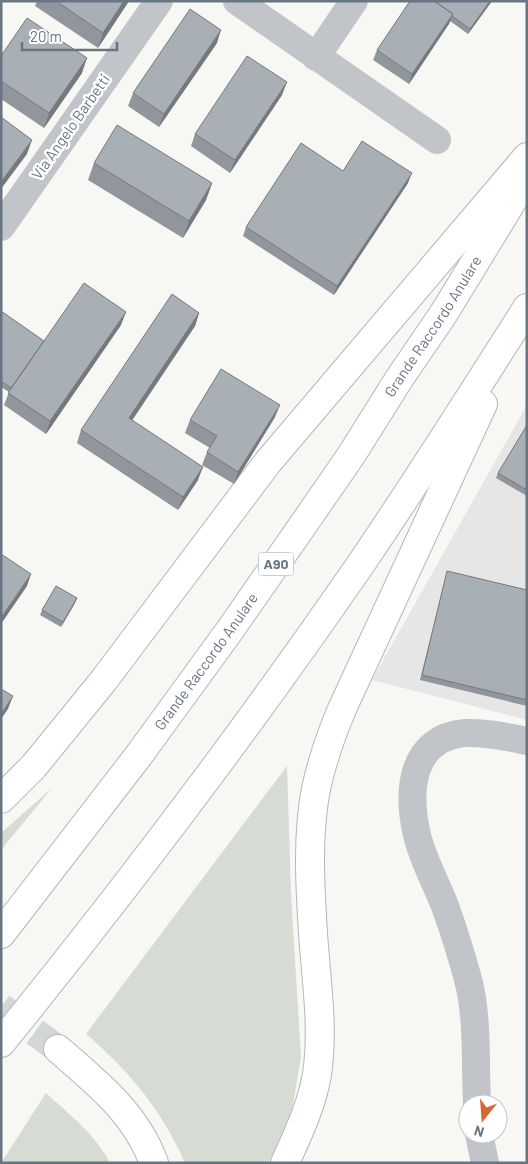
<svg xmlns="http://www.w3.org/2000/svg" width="528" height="1164" viewBox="0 0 528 1164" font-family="Barlow,sans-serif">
  <rect width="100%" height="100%" fill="#f7f7f4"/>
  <path fill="#e5e6e5" d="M 527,405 L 527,720 L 372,680 Z"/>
  <path fill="#d6dcd4" d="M 287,766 L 291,894 L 301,1057 L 292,1110 L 280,1141 L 268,1163 L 185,1163 C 161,1109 130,1072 86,1034 Z
    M 52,788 L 1,850 L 1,833 Z
    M 46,1093 C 69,1114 96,1135 110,1163 L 1,1163 Z"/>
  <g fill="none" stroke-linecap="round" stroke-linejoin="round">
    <path stroke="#d3d6d8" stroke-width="28" stroke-dasharray="28 14" stroke-linecap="butt" d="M 1,1007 L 58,1049"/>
    <g stroke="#b4b8bc" stroke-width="30">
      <path id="major" d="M 58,1049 C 96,1082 136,1113 154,1163"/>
    </g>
    <g stroke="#b4b7ba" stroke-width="30">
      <g id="highway">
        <path d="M 1,799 L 34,766 L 104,680 L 268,462 L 527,157"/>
        <path id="s1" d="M 1,934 L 139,755 L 230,630 L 312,512 L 352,454 L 399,379 L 444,313 L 527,177"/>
        <path d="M 1,1043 C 125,890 244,733 356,571 C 415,485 471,396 527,308"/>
        <path d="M 285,1163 C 298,1134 312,1105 317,1074 C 324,1027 316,980 313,933 C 310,886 307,835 316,789 C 322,761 331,735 342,709 L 483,404"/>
      </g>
    </g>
    <path stroke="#c1c4c8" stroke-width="28" d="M 237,1 L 437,140
      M 316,57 L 354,1
      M 1,227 L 159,1
      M 477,1104 C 475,1064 478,1022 469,983 C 462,957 454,931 445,906 C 436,883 423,860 417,835 C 407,792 410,737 466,733 C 486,732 507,737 527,741
      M 479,1134 L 485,1163"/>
    <use href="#major" stroke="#fff" stroke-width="28"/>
    <use href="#highway" stroke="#fff" stroke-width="28"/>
  </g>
  <path fill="#90969c" d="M 37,1 L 129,1 L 98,48 L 35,6 Z
    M 410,1 L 492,1 L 468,34 L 450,21 L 409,84 L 373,60 L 377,50 Z
    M 217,43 L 159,127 L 128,106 L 133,93 Z
    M 1,56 L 82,73 L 44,128 L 1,99 Z
    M 282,95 L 230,173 L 191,146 L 195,134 Z
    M 94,163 L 212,183 L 206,200 L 183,238 L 88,180 Z
    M 343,171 L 408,183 L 334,295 L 243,236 L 246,227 Z
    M 1,311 L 44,341 L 121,325 L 46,434 L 4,405 L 9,392 L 1,387 Z
    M 199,313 L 195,326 L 132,420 L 198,480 L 178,510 L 77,443 L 81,430 Z
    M 275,417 L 234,484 L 202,465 L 207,452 L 210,448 L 185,433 L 190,420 Z
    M 527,425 L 527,496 L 496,478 L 498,473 Z
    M 447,571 L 527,590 L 527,706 L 420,680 Z
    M 77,598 L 75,603 L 61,627 L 40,615 L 42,610 Z"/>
  <path fill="#767a7f" d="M 124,1 L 129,1 L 98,48 L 103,33 Z
    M 490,1 L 492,1 L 468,34 L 470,29 Z
    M 453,14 L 449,24 L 409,84 L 412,74 Z
    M 221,30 L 217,43 L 159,127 L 164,114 Z
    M 87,58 L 82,73 L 44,128 L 49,113 Z
    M 287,82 L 282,95 L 230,173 L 235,160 Z
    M 32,140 L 27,154 L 1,189 L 1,182 Z
    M 412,173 L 408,183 L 334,295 L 337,286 Z
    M 212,183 L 206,200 L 183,238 L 189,221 Z
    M 126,312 L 121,325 L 46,434 L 50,421 Z
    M 199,313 L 195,326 L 125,431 L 129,418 Z
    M 280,405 L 275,417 L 234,484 L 238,472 Z
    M 203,467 L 198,480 L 178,510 L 183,497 Z
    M 31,574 L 27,586 L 1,624 L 1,618 Z
    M 77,598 L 75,603 L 61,627 L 63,622 Z
    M 13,696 L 8,709 L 1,719 L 1,714 Z"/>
  <path fill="#a8afb5" stroke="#767a7f" d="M 56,1 L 124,1 L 103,33 Z
    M 410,1 L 434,1 L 453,14 L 412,74 L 377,50 Z
    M 434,1 L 490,1 L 470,29 L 452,16 L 453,14 Z
    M 190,9 L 221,30 L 164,114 L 133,93 Z
    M 27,18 L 87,58 L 49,113 L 1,81 L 1,56 Z
    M 247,56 L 287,82 L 235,160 L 195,134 Z
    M 1,117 L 32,140 L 1,182 Z
    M 117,125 L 212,183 L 189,221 L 94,163 Z
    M 362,141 L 412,173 L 337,286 L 246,227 L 301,143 L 343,171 Z
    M 84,283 L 126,312 L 50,421 L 8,393 Z
    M 172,294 L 199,313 L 129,418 L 203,467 L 183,497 L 81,430 Z
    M 1,311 L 44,341 L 11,388 L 1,381 Z
    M 221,369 L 280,405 L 238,472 L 207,452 L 217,436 L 190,420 Z
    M 527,425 L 527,490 L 498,473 Z
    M 1,554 L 31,574 L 1,618 Z
    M 447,571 L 527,590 L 527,700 L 422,675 Z
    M 56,586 L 77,598 L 63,622 L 42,610 Z
    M 1,689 L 13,696 L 1,714 Z"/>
  <g text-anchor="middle" stroke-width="5" stroke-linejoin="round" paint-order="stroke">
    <rect fill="#fff" stroke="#959ea8" stroke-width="1" x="258.5" y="552.5" width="35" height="23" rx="4"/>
    <g font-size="14" font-weight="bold" fill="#687583">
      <text x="276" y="569">A90</text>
    </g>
    <g font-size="15" fill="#687583" stroke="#fff">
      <text transform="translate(71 127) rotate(-55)" y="5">Via Angelo Barbetti</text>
      <text dy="5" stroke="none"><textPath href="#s1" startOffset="746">Grande Raccordo Anulare</textPath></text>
      <text dy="5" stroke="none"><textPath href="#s1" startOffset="341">Grande Raccordo Anulare</textPath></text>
    </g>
  </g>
  <rect width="528" height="1164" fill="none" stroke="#687583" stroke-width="5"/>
  <g transform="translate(483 1119) rotate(197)"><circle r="24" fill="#ffffff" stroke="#c3c8cd"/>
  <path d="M0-4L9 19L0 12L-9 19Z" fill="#d76734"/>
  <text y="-8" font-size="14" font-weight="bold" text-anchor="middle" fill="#687583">N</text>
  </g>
  <path d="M22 42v8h95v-8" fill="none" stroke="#687583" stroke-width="2.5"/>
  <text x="30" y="42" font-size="15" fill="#687583" stroke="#ffffff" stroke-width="4" paint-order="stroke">20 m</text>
</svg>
